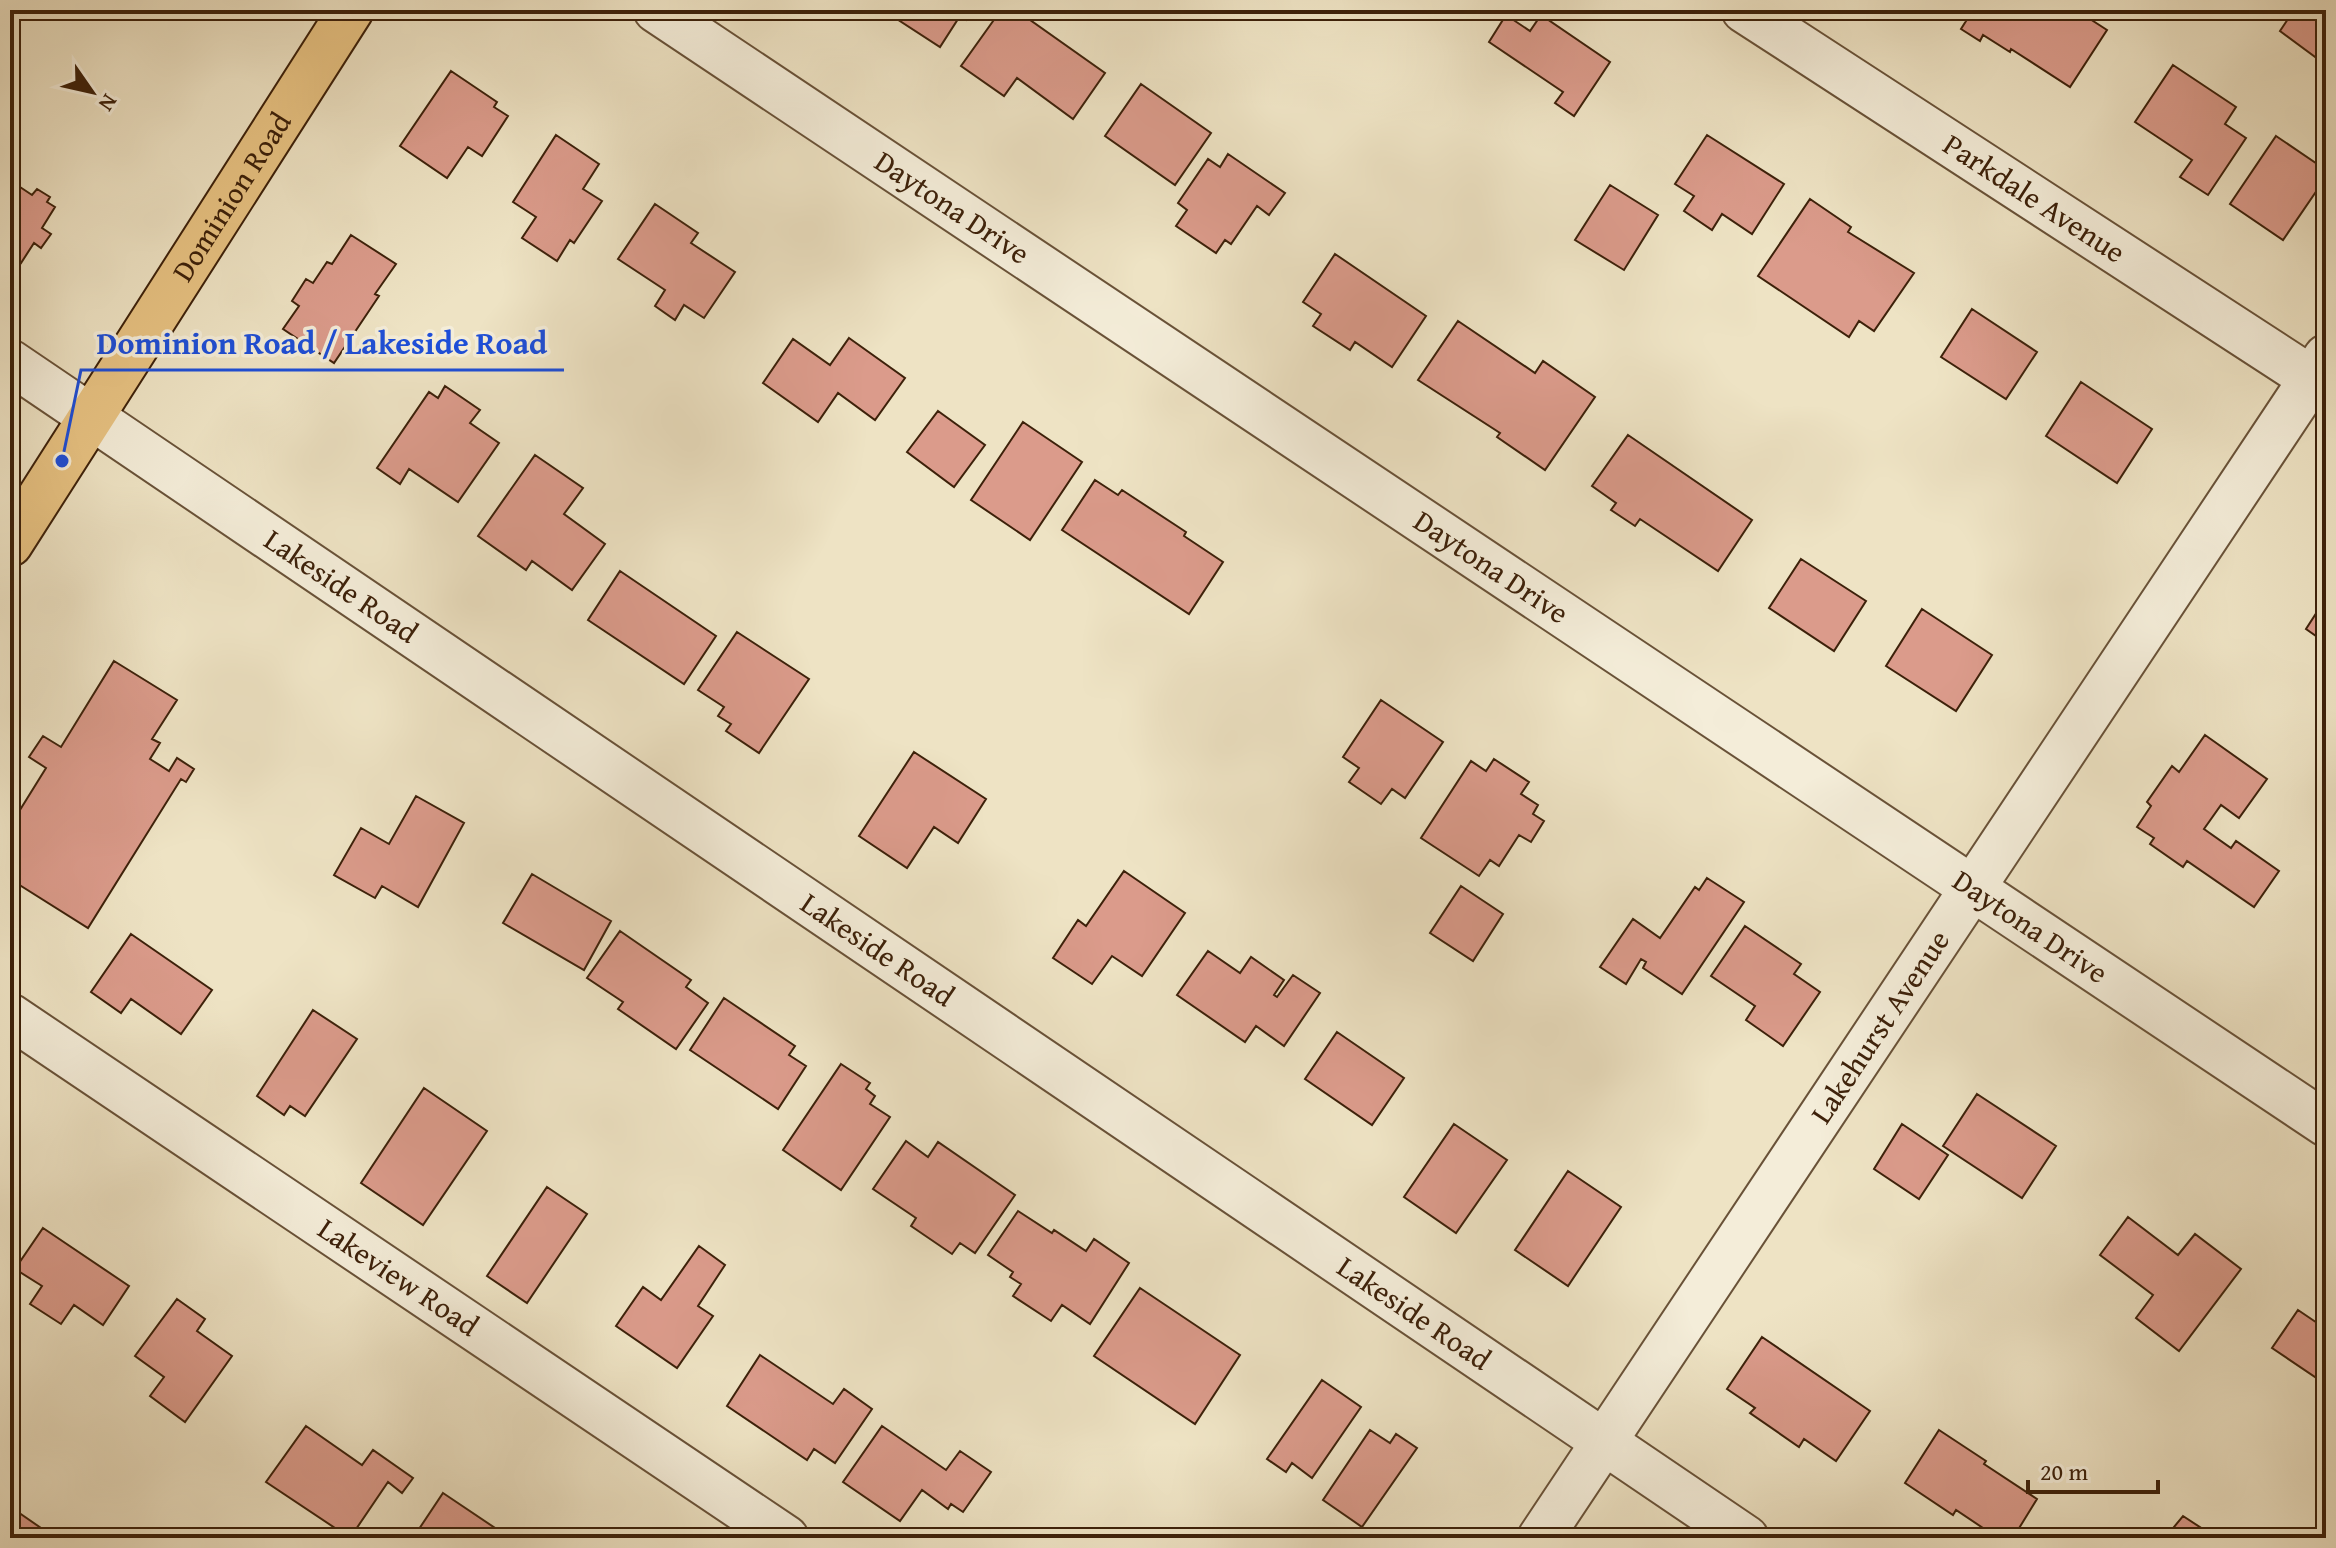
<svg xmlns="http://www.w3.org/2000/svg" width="2336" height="1548" viewBox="0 0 2336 1548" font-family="'Gentium Book Plus',serif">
  <rect width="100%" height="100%" fill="#eee3c4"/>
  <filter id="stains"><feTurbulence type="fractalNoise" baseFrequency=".0025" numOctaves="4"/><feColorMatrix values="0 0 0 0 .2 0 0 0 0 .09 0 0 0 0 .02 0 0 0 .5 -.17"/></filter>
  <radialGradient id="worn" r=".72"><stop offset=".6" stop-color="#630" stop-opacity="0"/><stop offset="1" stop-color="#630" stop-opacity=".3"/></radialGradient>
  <path fill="#db9b8b" stroke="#3d210a" stroke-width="2" d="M 883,10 L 973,10 L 966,20 L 960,16 L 940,47 Z
    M 1001,10 L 1016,10 L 1105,73 L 1073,119 L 1017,78 L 1004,96 L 961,66 Z
    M 1949,10 L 2076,10 L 2107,30 L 2070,87 L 2011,49 L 2010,52 L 1983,35 L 1980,41 L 1961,29 L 1966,21 Z
    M 2307,10 L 2326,10 L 2326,65 L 2280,31 L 2292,13 L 2301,19 Z
    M 1506,15 L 1530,31 L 1541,15 L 1610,62 L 1574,116 L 1555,103 L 1563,92 L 1489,42 Z
    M 2173,65 L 2236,107 L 2225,124 L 2246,138 L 2208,195 L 2180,177 L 2192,160 L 2135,122 Z
    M 451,71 L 497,102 L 494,107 L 508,116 L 482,156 L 468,147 L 447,178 L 400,146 Z
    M 1141,84 L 1211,133 L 1175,185 L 1105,136 Z
    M 556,135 L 599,164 L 583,189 L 602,201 L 574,243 L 570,240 L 557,261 L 522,238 L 536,217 L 513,202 Z
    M 1707,135 L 1784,184 L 1752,234 L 1722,214 L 1712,230 L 1684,211 L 1694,196 L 1675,184 Z
    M 2276,136 L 2326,170 L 2326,177 L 2283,240 L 2230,204 Z
    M 1228,154 L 1285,193 L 1269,215 L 1257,206 L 1231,244 L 1225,240 L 1216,253 L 1176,226 L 1187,210 L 1178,203 L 1208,159 L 1220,167 Z
    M 17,185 L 32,195 L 37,189 L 50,197 L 47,202 L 55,207 L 42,228 L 51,234 L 41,248 L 34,243 L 21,263 L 10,256 L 10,196 Z
    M 1610,185 L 1658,215 L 1624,270 L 1575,240 Z
    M 1810,199 L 1851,227 L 1848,232 L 1914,273 L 1874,331 L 1859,321 L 1849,337 L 1758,276 Z
    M 655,204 L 698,233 L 691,243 L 735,272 L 704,318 L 684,305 L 675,320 L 655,306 L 665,290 L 618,259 Z
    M 351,235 L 396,264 L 375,294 L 379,296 L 334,363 L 283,329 L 299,306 L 292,301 L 306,279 L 313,283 L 327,262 L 332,264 Z
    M 1335,254 L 1426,316 L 1392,367 L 1355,342 L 1350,350 L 1313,326 L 1321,314 L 1303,302 Z
    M 1972,309 L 2037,352 L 2006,399 L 1941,357 Z
    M 1458,321 L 1535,373 L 1543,361 L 1595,397 L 1545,470 L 1497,437 L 1500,433 L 1418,380 Z
    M 849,338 L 905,378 L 875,420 L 838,393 L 818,422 L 763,383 L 793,339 L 830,365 Z
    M 2081,382 L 2152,429 L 2117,483 L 2046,436 Z
    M 445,386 L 480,410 L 470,423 L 499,443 L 458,502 L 409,469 L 400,484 L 377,468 L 429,392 L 438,398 Z
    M 938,411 L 985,445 L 954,487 L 907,452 Z
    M 1023,422 L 1082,462 L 1030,540 L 971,500 Z
    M 1628,435 L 1752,520 L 1718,571 L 1640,519 L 1635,526 L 1611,510 L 1616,503 L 1592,486 Z
    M 535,455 L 583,488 L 564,514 L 605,544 L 572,590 L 532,561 L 526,570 L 478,536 Z
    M 1095,480 L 1118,495 L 1122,490 L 1186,532 L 1184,536 L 1223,562 L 1189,614 L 1062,530 Z
    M 1801,559 L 1866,601 L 1834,651 L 1769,608 Z
    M 620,571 L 716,636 L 684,684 L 588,620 Z
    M 2326,598 L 2326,643 L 2306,629 Z
    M 1922,609 L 1992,655 L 1956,711 L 1886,666 Z
    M 737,632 L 809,679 L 759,753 L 726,731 L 731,724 L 718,716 L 724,707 L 698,690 Z
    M 114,661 L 177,700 L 152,739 L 160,743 L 150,759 L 169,771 L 177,758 L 194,769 L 186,782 L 181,779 L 88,928 L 10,879 L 10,826 L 46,768 L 29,757 L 43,736 L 61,747 Z
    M 1381,700 L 1443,742 L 1405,798 L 1392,789 L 1381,804 L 1349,782 L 1359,768 L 1343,757 Z
    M 2205,735 L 2267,779 L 2239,818 L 2221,805 L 2204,829 L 2231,848 L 2236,841 L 2279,871 L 2254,907 L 2187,861 L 2183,867 L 2150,844 L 2154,838 L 2137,827 L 2151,806 L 2147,802 L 2172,766 L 2179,772 Z
    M 914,752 L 986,799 L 958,843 L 934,827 L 907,868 L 859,836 Z
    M 1494,759 L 1529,782 L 1521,794 L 1538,805 L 1533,814 L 1544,821 L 1531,842 L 1519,835 L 1499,866 L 1490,860 L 1479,876 L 1421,838 L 1471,761 L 1486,771 Z
    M 416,796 L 464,823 L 418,907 L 382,886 L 375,898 L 334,875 L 361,828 L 389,844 Z
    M 1124,871 L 1185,913 L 1142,976 L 1112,956 L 1092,984 L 1053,958 L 1078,920 L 1086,926 Z
    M 532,874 L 611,921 L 584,970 L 503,923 Z
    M 1707,878 L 1744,902 L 1682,994 L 1643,968 L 1646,962 L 1641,959 L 1626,984 L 1600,967 L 1633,919 L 1660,938 L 1695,887 L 1699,890 Z
    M 1461,886 L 1503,914 L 1473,961 L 1430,933 Z
    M 1745,926 L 1801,964 L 1794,974 L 1820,992 L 1783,1046 L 1746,1020 L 1755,1006 L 1711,976 Z
    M 620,931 L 691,980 L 686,987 L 708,1003 L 676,1049 L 618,1009 L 623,1002 L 587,978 Z
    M 131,934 L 212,990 L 181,1034 L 131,999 L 121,1013 L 91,992 Z
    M 1208,951 L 1240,973 L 1251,957 L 1284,980 L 1274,995 L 1277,997 L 1293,975 L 1320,993 L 1284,1046 L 1256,1026 L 1245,1042 L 1177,995 Z
    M 724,998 L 795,1046 L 789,1055 L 806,1066 L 778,1109 L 690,1050 Z
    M 313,1010 L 357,1039 L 305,1116 L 290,1106 L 284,1115 L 257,1096 Z
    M 1337,1032 L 1404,1078 L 1372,1125 L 1305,1079 Z
    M 841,1064 L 870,1083 L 866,1089 L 875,1096 L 870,1104 L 890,1117 L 841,1190 L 783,1150 Z
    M 424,1088 L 487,1131 L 423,1225 L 361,1183 Z
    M 1977,1094 L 2056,1146 L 2022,1198 L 1943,1146 Z
    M 1454,1124 L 1507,1160 L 1456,1233 L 1404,1197 Z
    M 1902,1124 L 1948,1155 L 1919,1199 L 1874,1169 Z
    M 906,1141 L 928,1157 L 938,1142 L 1015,1195 L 975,1253 L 960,1243 L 952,1254 L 911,1226 L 916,1218 L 873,1189 Z
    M 1568,1171 L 1621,1207 L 1568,1286 L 1515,1250 Z
    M 547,1187 L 587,1214 L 527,1303 L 487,1276 Z
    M 1018,1211 L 1052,1233 L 1054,1230 L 1086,1251 L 1094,1239 L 1129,1263 L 1090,1324 L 1062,1305 L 1051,1321 L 1013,1296 L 1021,1284 L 1010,1277 L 1013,1272 L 988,1255 Z
    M 2128,1217 L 2178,1255 L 2195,1234 L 2241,1269 L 2179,1351 L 2136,1318 L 2153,1295 L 2100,1255 Z
    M 43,1228 L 129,1286 L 103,1325 L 74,1305 L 61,1324 L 30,1304 L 42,1286 L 15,1269 Z
    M 699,1246 L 725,1265 L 698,1306 L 713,1316 L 677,1368 L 616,1326 L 643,1287 L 661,1300 Z
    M 1140,1288 L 1240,1355 L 1195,1424 L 1094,1356 Z
    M 177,1299 L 205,1319 L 197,1331 L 232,1356 L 185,1422 L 150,1396 L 164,1377 L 135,1356 Z
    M 2298,1310 L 2326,1329 L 2326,1373 L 2321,1381 L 2272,1348 Z
    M 1762,1337 L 1870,1411 L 1836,1461 L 1804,1439 L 1799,1447 L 1750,1413 L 1755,1408 L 1727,1389 Z
    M 760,1355 L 833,1404 L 844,1389 L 872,1409 L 835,1463 L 814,1449 L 807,1460 L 727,1406 Z
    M 1322,1380 L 1361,1407 L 1312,1478 L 1292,1463 L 1286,1472 L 1267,1459 Z
    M 306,1426 L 362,1465 L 373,1450 L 413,1478 L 402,1493 L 388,1482 L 350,1538 L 266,1482 Z
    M 882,1426 L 946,1470 L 960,1451 L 991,1472 L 963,1512 L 951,1504 L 948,1509 L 922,1490 L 900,1521 L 843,1482 Z
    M 1370,1430 L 1390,1443 L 1396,1434 L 1417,1448 L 1362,1527 L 1323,1500 Z
    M 1939,1430 L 1986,1461 L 1984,1464 L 2037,1499 L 2013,1538 L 1998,1538 L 1956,1510 L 1953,1515 L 1905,1483 Z
    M 443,1493 L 510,1538 L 413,1538 Z
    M 15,1510 L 41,1528 L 34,1538 L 10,1538 L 10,1517 Z
    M 2183,1516 L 2212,1535 L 2210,1538 L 2165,1538 Z"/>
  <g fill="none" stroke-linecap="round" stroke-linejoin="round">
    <g stroke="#695238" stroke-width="48">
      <g id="minor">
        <path id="s1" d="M 656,10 L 2326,1124"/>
        <path id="s2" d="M 1744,10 L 2326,388"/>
        <path id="s3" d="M 10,362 L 1746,1538"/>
        <path id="s4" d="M 10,1016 L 786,1538"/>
        <path id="s5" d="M 1540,1538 L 2326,357"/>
      </g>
    </g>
    <g stroke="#3d210a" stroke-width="48">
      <g id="major">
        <path id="s6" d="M 10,544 L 351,10"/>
      </g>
    </g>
    <use href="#minor" stroke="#f4edd9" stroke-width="44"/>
    <use href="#major" stroke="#e7c282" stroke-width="44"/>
  </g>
  <g text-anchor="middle" stroke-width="7" stroke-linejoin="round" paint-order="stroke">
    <g font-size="30" fill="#3d210a" stroke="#f4edd9">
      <text dy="10" stroke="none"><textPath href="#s6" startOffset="412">Dominion Road</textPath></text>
      <text dy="10" stroke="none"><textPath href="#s2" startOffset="346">Parkdale Avenue</textPath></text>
      <text dy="10" stroke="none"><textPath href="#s1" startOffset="356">Daytona Drive</textPath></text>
      <text dy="10" stroke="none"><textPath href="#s1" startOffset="1004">Daytona Drive</textPath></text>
      <text dy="10" stroke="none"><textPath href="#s3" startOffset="400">Lakeside Road</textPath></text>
      <text dy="10" stroke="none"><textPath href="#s1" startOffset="1652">Daytona Drive</textPath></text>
      <text dy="10" stroke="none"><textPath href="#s3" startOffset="1048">Lakeside Road</textPath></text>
      <text dy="10" stroke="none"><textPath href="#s5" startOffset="614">Lakehurst Avenue</textPath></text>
      <text dy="10" stroke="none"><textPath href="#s4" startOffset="468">Lakeview Road</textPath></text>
      <text dy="10" stroke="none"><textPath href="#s3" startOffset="1696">Lakeside Road</textPath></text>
    </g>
  </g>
  <path fill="none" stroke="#1d4ed8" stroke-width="3" d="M62 461L81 370H564"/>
  <circle fill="#1d4ed8" stroke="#f4edd9" stroke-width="3" cx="62" cy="461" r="8"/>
  <g font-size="32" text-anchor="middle" font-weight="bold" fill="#1d4ed8" stroke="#f4edd9" stroke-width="7" stroke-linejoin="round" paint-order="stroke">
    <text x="322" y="354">Dominion Road / Lakeside Road</text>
  </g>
  <rect width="2336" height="1548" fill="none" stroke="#eee3c4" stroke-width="40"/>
  <rect x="12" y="12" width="2312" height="1524" fill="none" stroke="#3d210a" stroke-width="4"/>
  <rect x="20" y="20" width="2296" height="1508" fill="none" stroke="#3d210a" stroke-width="2"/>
  <g transform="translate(92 92) rotate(124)" stroke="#f4edd9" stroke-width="6" paint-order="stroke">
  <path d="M0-6L14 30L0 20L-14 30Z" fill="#3d210a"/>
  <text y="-12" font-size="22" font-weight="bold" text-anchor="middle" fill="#3d210a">N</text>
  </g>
  <path d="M2028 1480v12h130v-12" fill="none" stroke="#3d210a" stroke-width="4"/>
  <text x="2040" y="1480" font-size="24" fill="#3d210a" stroke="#f4edd9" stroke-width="6" paint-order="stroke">20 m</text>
  <rect width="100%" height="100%" filter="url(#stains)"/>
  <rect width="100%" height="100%" fill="url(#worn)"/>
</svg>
